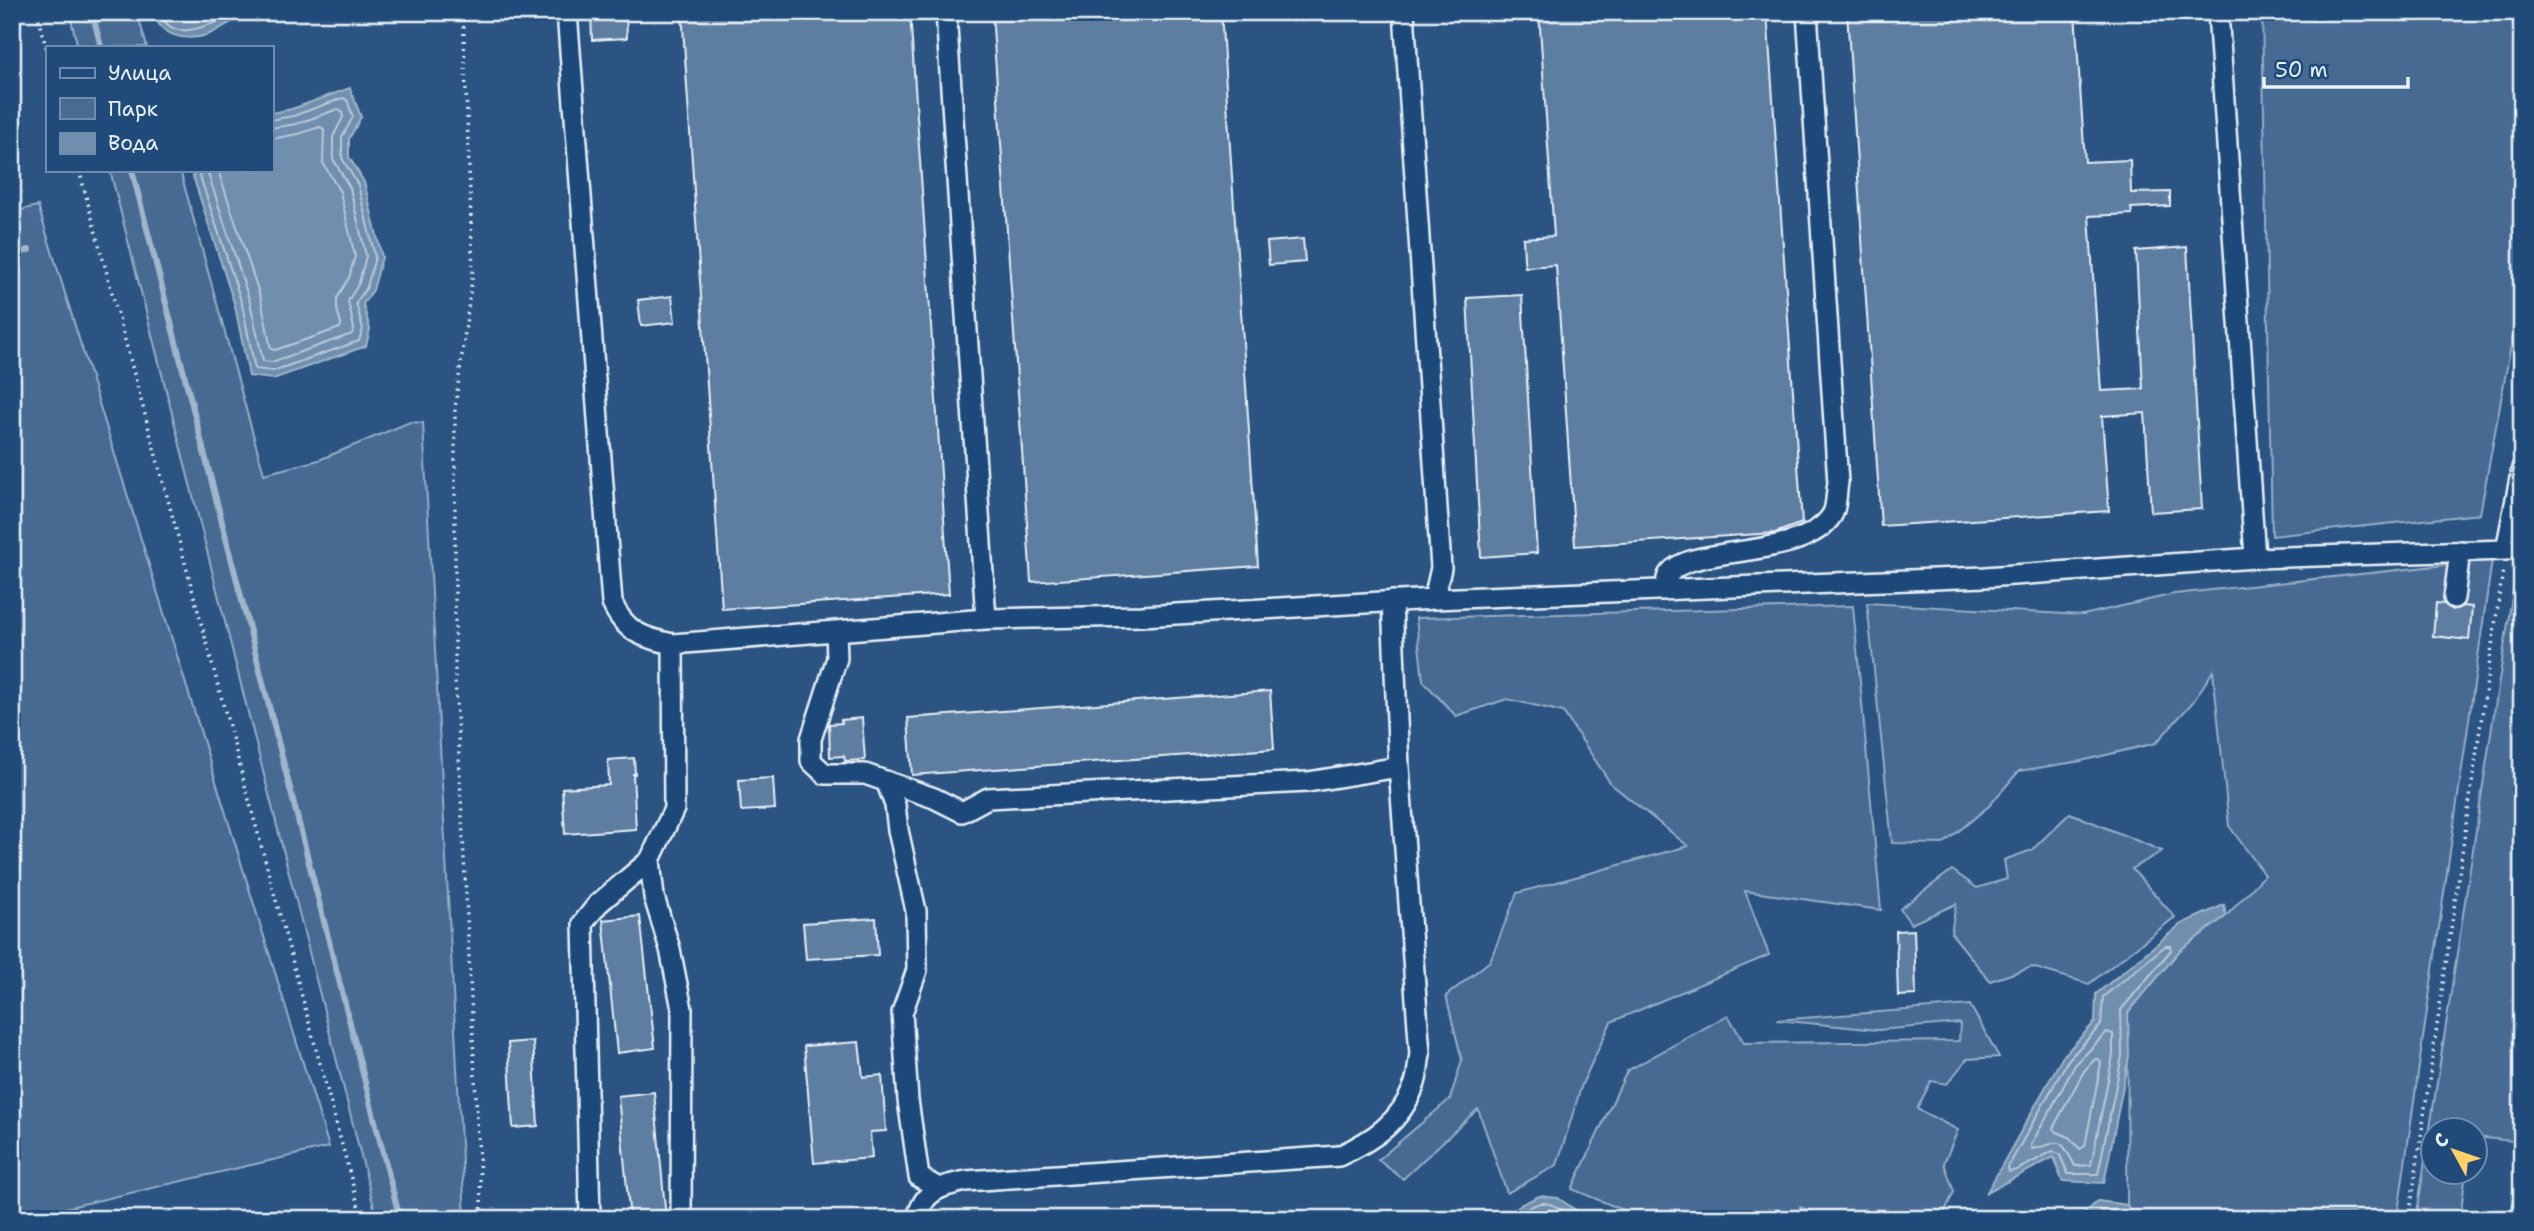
<svg xmlns="http://www.w3.org/2000/svg" width="2534" height="1231" viewBox="0 0 2534 1231" font-family="'Shantell Sans',sans-serif">
  <rect width="100%" height="100%" fill="#2b5482"/>
  <filter id="ink" filterUnits="userSpaceOnUse"><feTurbulence type="fractalNoise" baseFrequency=".0143" numOctaves="2"/><feDisplacementMap in="SourceGraphic" scale="14" xChannelSelector="R" yChannelSelector="G"/><feConvolveMatrix kernelMatrix="1 2 1 2 8 2 1 2 1" color-interpolation-filters="sRGB"/></filter>
  <g filter="url(#ink)">
    <path fill="#476b93" stroke="#98aec6" stroke-width="2" d="M 69,12 L 137,12 L 147,47 L 78,47 Z
      M 2262,12 L 2522,12 L 2522,285 L 2480,514 L 2272,536 Z
      M 110,170 L 180,170 L 264,474 L 319,460 L 410,422 L 423,423 L 465,1219 L 377,1219 Z
      M 38,206 L 329,1147 L 57,1210 L 59,1219 L 12,1219 L 12,212 Z
      M 2522,532 L 2522,1142 L 2475,1137 L 2474,1130 L 2432,1130 L 2432,1172 L 2466,1172 L 2460,1219 L 2416,1219 Z
      M 2492,560 L 2397,1219 L 2354,1219 L 2354,1213 L 2298,1213 L 2297,1219 L 2136,1219 L 2127,1205 L 2128,1013 L 2179,951 L 2226,916 L 2265,875 L 2229,826 L 2213,671 L 2193,702 L 2156,743 L 2081,761 L 2019,771 L 1989,806 L 1943,844 L 1892,843 L 1867,603 L 2083,615 L 2174,594 Z
      M 1853,606 L 1881,910 L 1745,891 L 1769,955 L 1611,1022 L 1582,1084 L 1557,1165 L 1507,1193 L 1478,1109 L 1403,1179 L 1378,1160 L 1450,1099 L 1462,1060 L 1446,996 L 1490,961 L 1517,893 L 1688,846 L 1611,784 L 1563,712 L 1507,699 L 1456,716 L 1423,681 L 1416,618 Z
      M 2070,813 L 2162,851 L 2132,869 L 2175,917 L 2089,984 L 2032,967 L 1990,981 L 1951,933 L 1956,904 L 1911,924 L 1900,909 L 1952,870 L 1977,888 L 2007,879 L 2004,860 L 2032,850 Z
      M 1970,1005 L 1999,1057 L 1967,1059 L 1947,1084 L 1931,1081 L 1917,1109 L 1958,1130 L 1944,1163 L 1954,1192 L 1941,1219 L 1831,1219 L 1800,1207 L 1802,1219 L 1645,1219 L 1572,1189 L 1627,1071 L 1728,1015 L 1744,1043 L 1959,1041 L 1960,1023 L 1878,1030 L 1777,1020 Z"/>
    <path fill="#708ead" stroke="#a0b6cb" stroke-width="2" d="M 153,12 L 269,12 C 257,16 244,18 232,22 C 223,26 215,32 207,35 C 184,42 160,36 153,12 Z
      M 350,88 L 361,117 L 349,139 L 349,157 L 364,182 L 382,257 L 373,290 L 363,304 L 370,329 L 366,346 L 273,379 L 249,376 L 235,306 L 191,170 L 271,170 L 271,113 L 292,109 Z
      M 2224,905 L 2226,916 L 2179,951 L 2128,1013 L 2129,1056 L 2104,1183 L 2062,1181 L 2054,1157 L 1987,1192 L 2063,1056 L 2095,1022 L 2096,994 L 2181,924 Z
      M 1539,1196 L 1558,1198 L 1577,1211 L 1595,1219 L 1506,1219 L 1520,1205 Z
      M 2098,1201 L 2127,1205 L 2136,1219 L 2078,1219 Z"/>
    <g fill="none" stroke-linecap="round" stroke-linejoin="round">
      <path stroke="#b8c9da" stroke-width="2" d="M 161,12 C 170,50 221,18 243,12
        M 198,170 L 242,304 L 255,369 L 273,371 L 359,341 L 363,329 L 356,303 L 367,287 L 375,257 L 358,185 L 342,158 L 342,137 L 353,117 L 347,100 L 343,98 L 293,116 L 271,120
        M 207,170 L 250,302 L 263,361 L 272,362 L 352,334 L 354,329 L 348,301 L 359,283 L 366,256 L 350,188 L 333,159 L 333,137 L 343,117 L 342,111 L 338,109 L 296,124 L 271,128
        M 218,170 L 261,299 L 271,349 L 275,350 L 340,328 L 341,324 L 337,309 L 337,298 L 349,278 L 355,256 L 340,192 L 323,163 L 324,129 L 320,127 L 298,134 L 271,139
        M 2165,946 L 2170,946 L 2171,950 L 2121,1010 L 2122,1056 L 2098,1174 L 2068,1174 L 2060,1155 L 2053,1151 L 2017,1170 L 2009,1172 L 2008,1167 L 2068,1060 L 2101,1025 L 2103,997 Z
        M 2107,1032 L 2113,1034 L 2113,1055 L 2091,1165 L 2075,1166 C 2058,1132 2061,1144 2032,1149 L 2031,1145 L 2075,1065 Z
        M 2095,1059 L 2099,1059 L 2101,1063 L 2085,1146 L 2080,1149 L 2069,1137 L 2055,1131 L 2053,1128 L 2084,1071 Z
        M 1516,1219 C 1542,1192 1551,1204 1577,1219"/>
      <path stroke="#a0b6cb" stroke-width="6" d="M 92,12 L 101,47
        M 132,170 L 400,1219
        M 12,255 L 29,250"/>
    </g>
    <path fill="#5d7da1" stroke="#e8f1f8" stroke-width="2" d="M 591,12 L 626,12 L 627,38 L 592,40 Z
      M 682,12 L 910,12 L 949,594 L 722,609 Z
      M 992,12 L 1221,12 L 1258,566 L 1031,582 Z
      M 1539,12 L 1767,12 L 1802,523 L 1775,533 L 1575,546 L 1556,265 L 1525,267 L 1524,259 L 1523,238 L 1554,236 Z
      M 1847,12 L 2075,12 L 2085,162 L 2130,160 L 2131,193 L 2170,192 L 2170,206 L 2131,208 L 2132,214 L 2089,216 L 2101,391 L 2143,389 L 2136,251 L 2187,247 L 2202,509 L 2151,512 L 2145,413 L 2102,416 L 2109,511 L 1881,526 Z
      M 1303,239 L 1305,262 L 1269,265 L 1267,242 Z
      M 1522,295 L 1537,553 L 1481,557 L 1467,298 Z
      M 672,296 L 675,322 L 641,326 L 638,300 Z
      M 2436,603 L 2444,604 L 2453,610 L 2463,606 L 2472,607 L 2469,640 L 2433,636 Z
      M 1270,691 L 1274,749 L 912,775 L 908,718 Z
      M 862,718 L 865,760 L 845,761 L 844,756 L 830,757 L 829,724 L 842,723 L 841,720 Z
      M 634,758 L 635,774 L 633,774 L 636,829 L 565,834 L 562,788 L 609,785 L 608,760 Z
      M 773,778 L 775,809 L 741,811 L 739,780 Z
      M 640,916 L 655,1048 L 617,1053 L 603,920 Z
      M 876,918 L 878,955 L 806,959 L 803,923 Z
      M 1914,930 L 1916,995 L 1898,996 L 1896,931 Z
      M 533,1041 L 538,1126 L 513,1128 L 508,1043 Z
      M 859,1042 L 863,1077 L 882,1075 L 886,1131 L 870,1132 L 872,1158 L 814,1163 L 804,1046 Z
      M 654,1092 L 666,1219 L 630,1219 L 618,1096 Z"/>
    <g fill="none" stroke-linecap="round" stroke-linejoin="round">
      <g stroke="#e8f1f8" stroke-width="24">
        <path id="minor" d="M 567,12 L 612,603 C 625,632 643,638 673,644 L 986,619 L 1142,616 L 1434,599 L 1985,577 L 2255,558 L 2506,550 L 2522,468
          M 946,12 L 986,619
          M 1404,12 L 1441,568 L 1434,599
          M 2218,12 L 2255,558
          M 1665,590 C 1666,586 1666,578 1669,574 C 1689,544 1803,561 1832,515 C 1837,507 1836,492 1838,483 L 1807,12
          M 2454,598 L 2460,551
          M 836,631 L 837,658 L 811,739 L 811,761 L 825,774 L 865,774 L 934,798 L 962,812 L 988,798 L 1308,782 L 1399,767
          M 886,781 L 895,805 L 898,830 L 916,911 L 917,970 L 902,1013 L 908,1100 L 919,1177 L 937,1187
          M 650,860 L 654,897 L 670,949 L 682,1009 L 681,1219
          M 590,1219 L 583,923 L 598,904 L 650,860 L 674,809 L 673,644
          M 917,1219 C 923,1190 942,1186 966,1181 L 1339,1156 C 1373,1140 1400,1123 1414,1086 C 1418,1077 1418,1064 1420,1054 L 1399,767 L 1392,601"/>
      </g>
      <path stroke="#e8f1f8" stroke-width="3.5" stroke-dasharray="2 5" stroke-linecap="butt" d="M 37,12 L 47,51
        M 463,12 L 473,271 L 455,408 L 455,676 L 482,1219
        M 79,170 L 362,1219
        M 2409,1219 L 2503,570"/>
      <use href="#minor" stroke="#1f4a7a" stroke-width="19"/>
    </g>
  </g>
  <rect width="2534" height="1231" fill="none" stroke="#1f4a7a" stroke-width="42"/>
  <rect x="21" y="21" width="2492" height="1189" fill="none" stroke="#e8f1f8" stroke-width="2.5" filter="url(#ink)"/>
  <rect x="46" y="46" width="228" height="126" fill="#1f4a7a" stroke="#6f8dac" stroke-width="2"/>
  <rect x="60" y="68" width="35" height="10" fill="#1f4a7a" stroke="#6f8dac" stroke-width="2"/>
  <text x="108" y="80" font-size="21" fill="#e8f1f8">Улица</text>
  <rect x="60" y="98" width="35" height="21" fill="#476b93" stroke="#6f8dac" stroke-width="2"/>
  <text x="108" y="116" font-size="21" fill="#e8f1f8">Парк</text>
  <rect x="60" y="133" width="35" height="21" fill="#708ead" stroke="#6f8dac" stroke-width="2"/>
  <text x="108" y="150" font-size="21" fill="#e8f1f8">Вода</text>
  <g transform="translate(2454 1151) rotate(310)"><circle r="33" fill="#1f4a7a" stroke="#6f8dac" stroke-width="2"/>
  <path d="M0-5L12 26L0 18L-12 26Z" fill="#ffd166"/>
  <text y="-10" font-size="19" font-weight="bold" text-anchor="middle" fill="#e8f1f8">С</text>
  </g>
  <path d="M2264 77v10h144v-10" fill="none" stroke="#e8f1f8" stroke-width="3.5"/>
  <text x="2275" y="77" font-size="21" fill="#e8f1f8" stroke="#1f4a7a" stroke-width="5" paint-order="stroke">50 m</text>
</svg>
